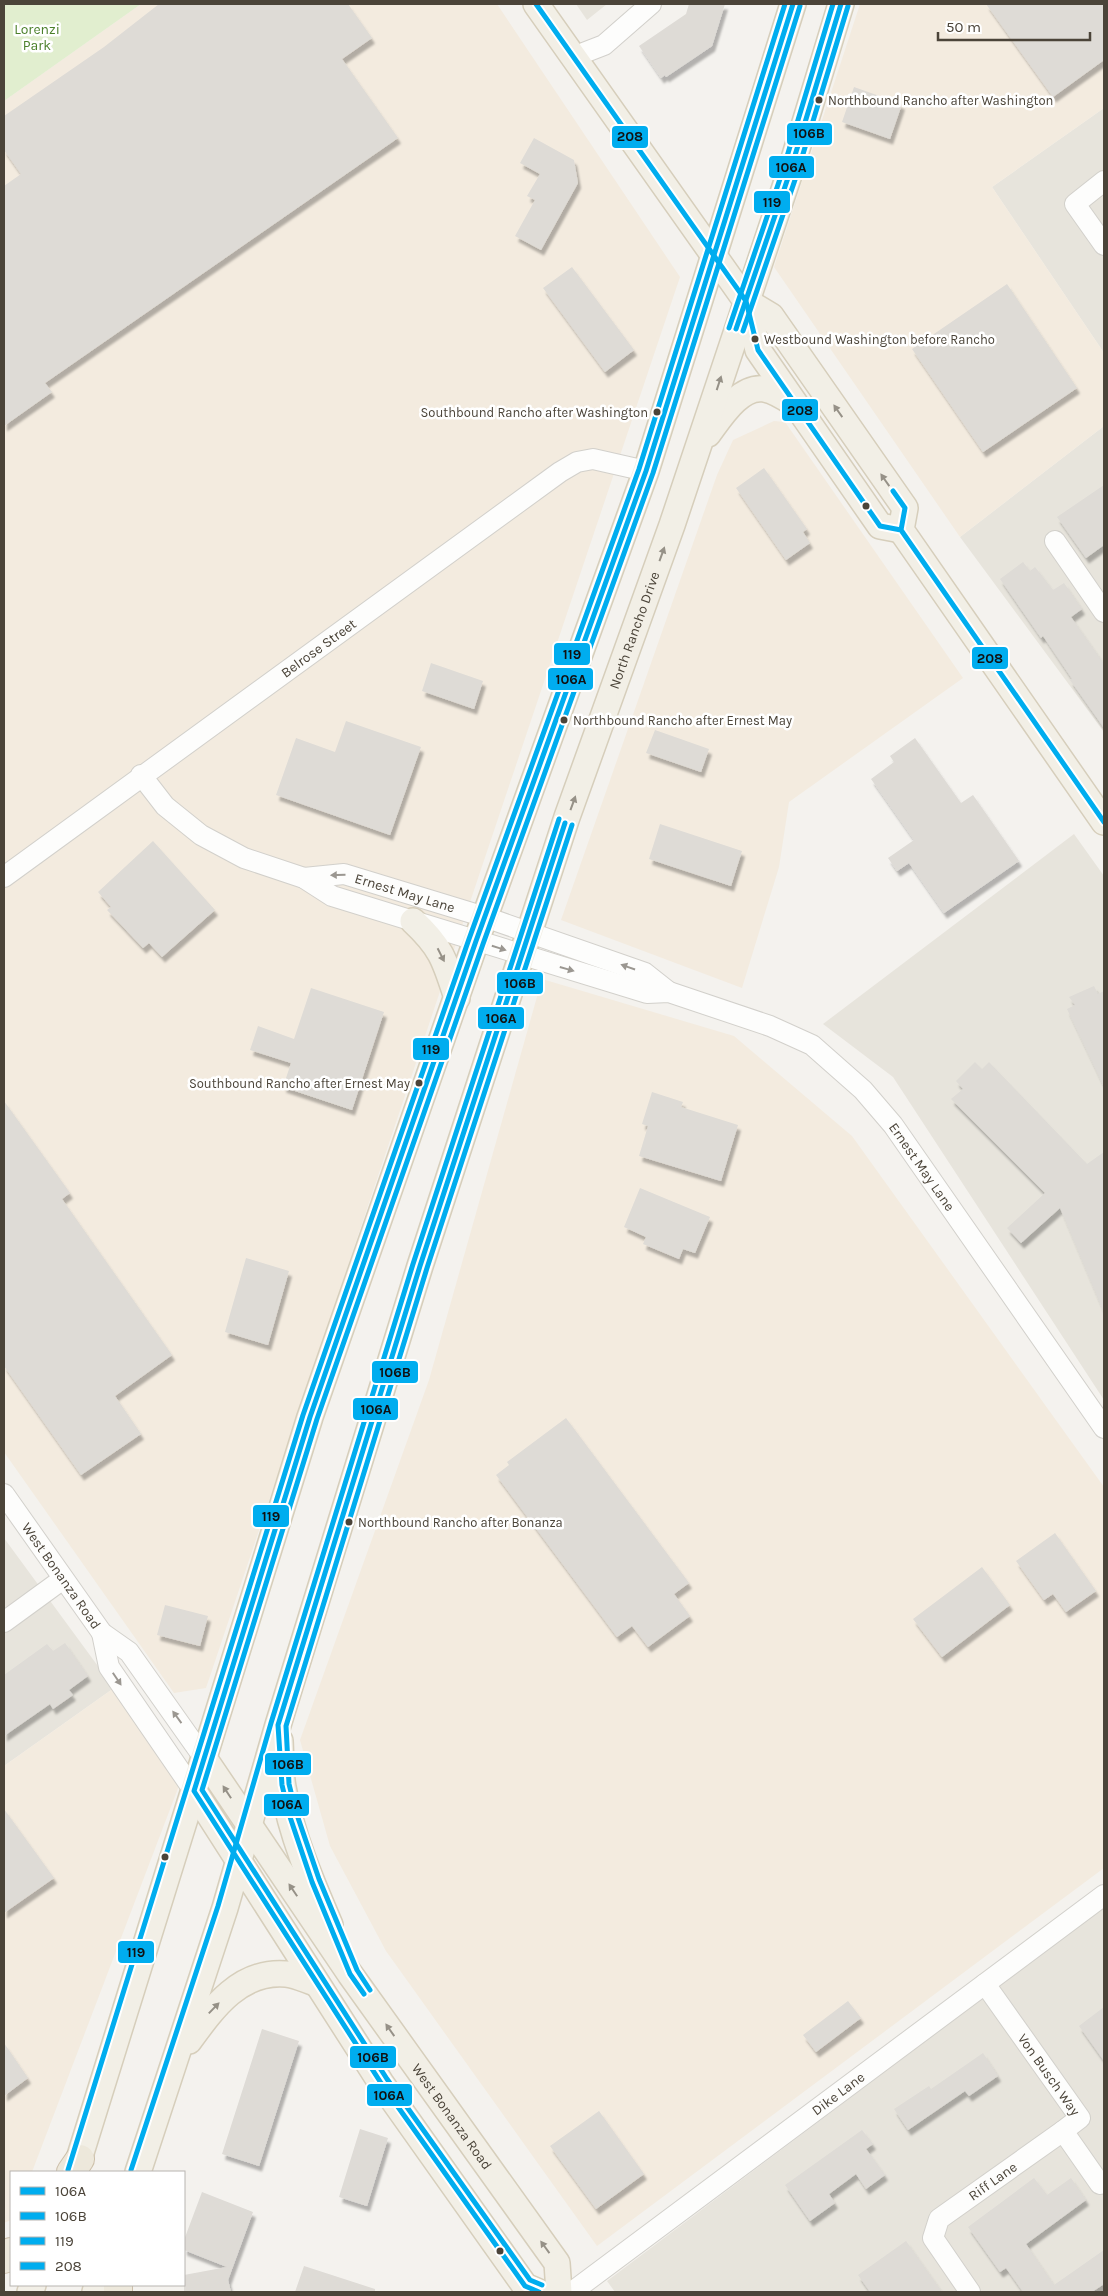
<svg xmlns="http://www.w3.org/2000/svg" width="1108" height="2296" viewBox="0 0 1108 2296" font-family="Karla,sans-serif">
  <defs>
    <filter id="shadow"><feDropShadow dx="3" dy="5.5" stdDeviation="1" flood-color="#0004"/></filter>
  </defs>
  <rect width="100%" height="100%" fill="#f4f2ee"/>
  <path fill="#e7e4dc" d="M 576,4 L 607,4 L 587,20 Z
    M 1104,108 L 1104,353 L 992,187 Z
    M 1104,426 L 1104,732 L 960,537 Z
    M 1074,834 L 1104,876 L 1104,1400 L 893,1077 L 823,1024 Z
    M 4,1538 L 114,1688 L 4,1766 Z
    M 1104,1907 L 1104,2292 L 615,2292 L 607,2281 Z"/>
  <path fill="#f3ebdf" d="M 141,4 L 497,4 L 680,277 L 206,1688 L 174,1693 L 4,1452 L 4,101 Z
    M 860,4 L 1104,4 L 1104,108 L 992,187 L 1104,353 L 1104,426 L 960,537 L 774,267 Z
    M 774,421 L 785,422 L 963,678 L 789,802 L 779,867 L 742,988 L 561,920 L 717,475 L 733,440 Z
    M 542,979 L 734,1036 L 852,1136 L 1104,1487 L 1104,1868 L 597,2246 L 386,1951 L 330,1846 L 300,1740 L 429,1380 Z
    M 114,1688 L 180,1783 L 32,2172 L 11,2172 L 11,2220 L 4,2223 L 4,1766 Z"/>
  <path fill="#e1eecf" d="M 4,4 L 141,4 L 4,101 Z"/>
  <path fill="#dedbd6" filter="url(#shadow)" d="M 159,4 L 348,4 L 372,38 L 342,59 L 398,138 L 45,383 L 52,392 L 4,426 L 4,186 L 21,174 L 4,150 L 4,116 L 104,47 Z
    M 689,4 L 725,4 L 712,46 L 666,77 L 665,75 L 661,78 L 639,46 L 686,14 Z
    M 986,4 L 1104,4 L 1104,60 L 1053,97 Z
    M 854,87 L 902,104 L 890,139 L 842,122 Z
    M 534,138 L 574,160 L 578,183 L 541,250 L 515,236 L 535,200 L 527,196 L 540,174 L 520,163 Z
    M 572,267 L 634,350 L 605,372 L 543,288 Z
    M 1007,284 L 1077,388 L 983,452 L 912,349 Z
    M 764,468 L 807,529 L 803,532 L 810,543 L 786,560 L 736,488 Z
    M 1104,485 L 1104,545 L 1086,558 L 1057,517 Z
    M 1023,562 L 1030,571 L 1035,567 L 1053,590 L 1064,583 L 1082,609 L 1071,617 L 1104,664 L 1104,728 L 1070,680 L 1072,679 L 1043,636 L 1041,638 L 1000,579 Z
    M 431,663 L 483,681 L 474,709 L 422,691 Z
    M 346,721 L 421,747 L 390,835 L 276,795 L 296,738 L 335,752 Z
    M 655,730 L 709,749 L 701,772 L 646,753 Z
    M 915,738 L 961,803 L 973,795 L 1019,861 L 944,913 L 909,863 L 897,871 L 888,858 L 914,840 L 871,779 L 894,762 L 890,756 Z
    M 660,824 L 742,851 L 731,886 L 649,859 Z
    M 153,841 L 215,910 L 162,957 L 149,943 L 143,948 L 107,910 L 111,907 L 98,892 Z
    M 1094,986 L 1098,994 L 1104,991 L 1104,1087 L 1067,1009 L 1075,1005 L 1069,997 Z
    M 311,988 L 384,1012 L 352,1110 L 283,1087 L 291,1063 L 250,1050 L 258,1026 L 294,1039 Z
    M 975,1062 L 982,1069 L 989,1062 L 1087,1164 L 1104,1152 L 1104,1313 L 1060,1208 L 1021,1243 L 1007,1228 L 1045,1193 L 951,1099 L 963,1089 L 956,1081 Z
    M 652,1092 L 683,1102 L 681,1107 L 738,1125 L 721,1181 L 639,1156 L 648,1126 L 642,1124 Z
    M 4,1101 L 70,1193 L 62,1199 L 172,1355 L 115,1396 L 141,1434 L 81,1475 L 4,1366 Z
    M 640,1188 L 710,1217 L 695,1253 L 683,1249 L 679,1259 L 643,1244 L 646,1237 L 624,1227 Z
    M 246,1258 L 289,1271 L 268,1345 L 225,1332 Z
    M 566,1418 L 689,1583 L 674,1594 L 690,1616 L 648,1647 L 632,1626 L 617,1637 L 496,1475 L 509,1465 L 507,1462 Z
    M 1055,1533 L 1096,1591 L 1066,1612 L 1053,1594 L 1044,1600 L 1016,1561 Z
    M 982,1567 L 1010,1605 L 942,1657 L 913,1619 Z
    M 165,1605 L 208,1616 L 200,1646 L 157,1635 Z
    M 65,1643 L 88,1676 L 69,1690 L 73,1695 L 53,1709 L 50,1704 L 4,1736 L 4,1675 L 47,1644 L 53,1651 Z
    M 4,1809 L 54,1878 L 4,1913 Z
    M 848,2001 L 861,2018 L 816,2052 L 803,2035 Z
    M 1104,2007 L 1104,2061 L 1079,2026 Z
    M 262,2029 L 299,2041 L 259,2166 L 222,2154 Z
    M 4,2043 L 28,2078 L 4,2096 Z
    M 983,2053 L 998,2076 L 969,2096 L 965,2091 L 908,2130 L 894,2109 L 929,2086 L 931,2089 Z
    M 599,2111 L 644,2174 L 596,2209 L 550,2146 Z
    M 360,2129 L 388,2138 L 367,2206 L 339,2197 Z
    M 862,2130 L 873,2144 L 866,2149 L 885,2175 L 866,2189 L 856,2174 L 829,2194 L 835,2203 L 810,2221 L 785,2185 Z
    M 1034,2178 L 1047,2195 L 1071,2178 L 1086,2200 L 1026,2244 L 1054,2285 L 1104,2250 L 1104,2284 L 1092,2292 L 1023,2292 L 1006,2268 L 1000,2272 L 968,2227 Z
    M 202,2192 L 253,2212 L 228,2280 L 231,2292 L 184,2292 L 184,2275 L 227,2267 L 184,2250 L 184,2240 Z
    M 906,2241 L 942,2292 L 870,2292 L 858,2275 Z
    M 304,2266 L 375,2289 L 375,2292 L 295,2292 Z"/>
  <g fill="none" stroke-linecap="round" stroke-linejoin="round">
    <g stroke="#d2d0cb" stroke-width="22">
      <g id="minor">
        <path d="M 573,57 L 604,45 L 651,4"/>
        <path d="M 1104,181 L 1075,204 L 1104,245"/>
        <path d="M 1055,541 L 1104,612"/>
        <path id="s1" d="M 141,775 L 165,806 L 201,835 L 244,858 L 304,878 L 332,896 L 647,993 L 669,992 L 770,1026 L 812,1045 L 863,1090 L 893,1125 L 1104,1428"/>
        <path id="s2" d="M 4,877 L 560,472 L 577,462 L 593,459 L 646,471"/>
        <path id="s3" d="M 304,878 L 344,874 L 485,917 L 645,973 L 669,992"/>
        <path id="s4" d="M 4,1494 L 102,1633 L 129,1652 L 204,1758"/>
        <path d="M 4,1622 L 63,1579"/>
        <path d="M 102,1633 L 109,1667 L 194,1791"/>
        <path id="s5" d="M 985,1984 L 1080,2118 L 1063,2131 L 1100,2184"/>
        <path id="s6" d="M 572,2292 L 1104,1895"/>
        <path id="s7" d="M 970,2292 L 933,2238 L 939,2219 L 1063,2131"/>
      </g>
    </g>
    <g stroke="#d6cebb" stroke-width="28">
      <g id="major">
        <path d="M 536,4 L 746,301 L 758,350 L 880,526 L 901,530"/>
        <path d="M 746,301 L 771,316 L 905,508 L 901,530 L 1104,822"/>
        <path d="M 708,434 C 720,418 740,385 764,389 C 775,391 784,397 793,403"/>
        <path d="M 413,921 C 442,948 445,961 457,998"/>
        <path d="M 280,1741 C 281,1756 280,1772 283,1787 C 291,1834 311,1881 330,1925"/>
        <path id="s8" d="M 204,1758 L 350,1974 L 557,2263 L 559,2292"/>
        <path d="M 194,1791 L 381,2083 L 525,2286 L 539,2292"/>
        <path d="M 189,2041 C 213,2008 240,1970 286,1974 C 296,1975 306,1980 315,1983"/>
        <path d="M 75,2172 L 310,1417 L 476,941 L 646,471 L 793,4"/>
        <path id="s9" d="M 138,2172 L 225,1908 L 278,1725 L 420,1266 L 567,817 L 672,525 L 789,175 L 841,4"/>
        <path d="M 30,2292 L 33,2285"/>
        <path d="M 95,2292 L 97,2285"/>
      </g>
    </g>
    <g stroke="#ccbfa9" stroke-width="30">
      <path id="highway" d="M 71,2172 L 80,2159
        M 4,2259 L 11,2252
        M 118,2292 L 118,2285"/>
    </g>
    <use href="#minor" stroke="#fdfdfc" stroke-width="20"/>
    <use href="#major" stroke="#f2efe6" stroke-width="25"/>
    <use href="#highway" stroke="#ede8db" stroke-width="28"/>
    <g stroke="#fff" stroke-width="9">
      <path id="bus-1" d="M 736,329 L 789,175 L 841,4
        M 364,1994 L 350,1974 L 312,1882 L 289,1814 L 282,1785 L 278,1725 L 420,1266 L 565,823
        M 539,2292 L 525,2286 L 381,2083 L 194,1791 L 310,1417 L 476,941 L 646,471 L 793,4"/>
    </g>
    <g stroke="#fff" stroke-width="9">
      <path id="bus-2" d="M 743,331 L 796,177 L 848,6
        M 370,1990 L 357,1970 L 319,1879 L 296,1812 L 289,1784 L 286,1726 L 427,1268 L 572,825
        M 542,2285 L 530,2280 L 387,2079 L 202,1790 L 317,1419 L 483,944 L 653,473 L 800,6"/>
    </g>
    <g stroke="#fff" stroke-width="9">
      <path id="bus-3" d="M 729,328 L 782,173 L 833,4
        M 68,2170 L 303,1415 L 469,939 L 639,469 L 785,4
        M 131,2170 L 218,1906 L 271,1723 L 413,1264 L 559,819"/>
    </g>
    <g stroke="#fff" stroke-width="9">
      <path id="bus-4" d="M 536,4 L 746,301 L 758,350 L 880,526 L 901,530
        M 893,491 L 905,508 L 901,530 L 1104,822"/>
    </g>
    <use href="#bus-1" stroke="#00adef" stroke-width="5"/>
    <use href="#bus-2" stroke="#00adef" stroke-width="5"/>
    <use href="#bus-3" stroke="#00adef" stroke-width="5"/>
    <use href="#bus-4" stroke="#00adef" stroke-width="5"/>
  </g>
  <defs><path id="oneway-solid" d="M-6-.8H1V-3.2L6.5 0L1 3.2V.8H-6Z" transform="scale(1.25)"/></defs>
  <g fill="#969187">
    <use href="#oneway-solid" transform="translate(719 383) rotate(-72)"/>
    <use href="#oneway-solid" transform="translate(838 411) rotate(-125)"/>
    <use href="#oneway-solid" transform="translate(885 480) rotate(-125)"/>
    <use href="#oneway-solid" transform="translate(662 554) rotate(-70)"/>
    <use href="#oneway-solid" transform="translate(573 803) rotate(-70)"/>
    <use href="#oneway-solid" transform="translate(441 955) rotate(63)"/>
    <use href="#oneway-solid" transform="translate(227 1792) rotate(-123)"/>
    <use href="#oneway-solid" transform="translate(293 1890) rotate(-124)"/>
    <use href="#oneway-solid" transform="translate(214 2008) rotate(-46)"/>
    <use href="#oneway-solid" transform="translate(390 2030) rotate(-125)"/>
    <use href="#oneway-solid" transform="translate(545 2247) rotate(-126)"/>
  </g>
  <g fill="#9b9791">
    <use href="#oneway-solid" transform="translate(338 875) rotate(179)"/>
    <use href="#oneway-solid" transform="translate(499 948) rotate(17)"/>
    <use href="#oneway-solid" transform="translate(628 967) rotate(-161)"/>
    <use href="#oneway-solid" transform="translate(567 969) rotate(16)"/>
    <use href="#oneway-solid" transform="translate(117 1679) rotate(56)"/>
    <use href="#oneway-solid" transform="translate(177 1717) rotate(-126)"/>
  </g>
  <g fill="#4b4439" stroke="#fff" stroke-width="2">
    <circle cx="819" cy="100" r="4.5"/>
    <circle cx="755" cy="339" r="4.5"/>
    <circle cx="657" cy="412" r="4.5"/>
    <circle cx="866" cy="506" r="4.5"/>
    <circle cx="564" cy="720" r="4.5"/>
    <circle cx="419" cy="1083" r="4.5"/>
    <circle cx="349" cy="1522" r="4.5"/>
    <circle cx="165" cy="1857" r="4.5"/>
    <circle cx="500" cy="2251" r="4.5"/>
  </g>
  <g text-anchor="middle" stroke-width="5" stroke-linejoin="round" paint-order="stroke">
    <g font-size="13" fill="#4b4439" stroke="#fff" text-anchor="start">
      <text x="828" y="105">Northbound Rancho after Washington</text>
      <text x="764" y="344">Westbound Washington before Rancho</text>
      <text x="648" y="417" text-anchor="end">Southbound Rancho after Washington</text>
      <text x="573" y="725">Northbound Rancho after Ernest May</text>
      <text x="410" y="1088" text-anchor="end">Southbound Rancho after Ernest May</text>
      <text x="358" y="1527">Northbound Rancho after Bonanza</text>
    </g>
    <g font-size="14" fill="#4a7f2a" stroke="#fff">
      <text x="37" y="34">Lorenzi<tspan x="37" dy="16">Park</tspan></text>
    </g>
    <g font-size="14" fill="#4b4439" stroke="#fff">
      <text dy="5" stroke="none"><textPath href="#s9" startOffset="1620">North Rancho Drive</textPath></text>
      <text dy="5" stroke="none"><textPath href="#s2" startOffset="389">Belrose Street</textPath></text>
      <text dy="5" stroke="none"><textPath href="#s3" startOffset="104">Ernest May Lane</textPath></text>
      <text dy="5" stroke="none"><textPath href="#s1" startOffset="900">Ernest May Lane</textPath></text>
      <text dy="5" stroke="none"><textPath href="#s4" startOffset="100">West Bonanza Road</textPath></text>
      <text dy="5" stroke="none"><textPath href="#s5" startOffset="111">Von Busch Way</textPath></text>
      <text dy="5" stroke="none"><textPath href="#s6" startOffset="332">Dike Lane</textPath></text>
      <text dy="5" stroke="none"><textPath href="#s8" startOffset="436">West Bonanza Road</textPath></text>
      <text dy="5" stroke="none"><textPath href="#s7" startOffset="151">Riff Lane</textPath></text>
    </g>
  </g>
  <g stroke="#fff" stroke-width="2">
    <rect x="786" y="122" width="47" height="24" rx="5" fill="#00adef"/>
    <rect x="611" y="125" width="38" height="24" rx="5" fill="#00adef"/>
    <rect x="768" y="155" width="47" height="24" rx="5" fill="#00adef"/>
    <rect x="753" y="190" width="38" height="24" rx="5" fill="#00adef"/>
    <rect x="781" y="398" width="38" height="24" rx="5" fill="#00adef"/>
    <rect x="553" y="642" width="38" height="24" rx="5" fill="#00adef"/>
    <rect x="971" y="646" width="38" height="24" rx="5" fill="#00adef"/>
    <rect x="547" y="667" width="47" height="24" rx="5" fill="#00adef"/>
    <rect x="496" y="971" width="48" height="24" rx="5" fill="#00adef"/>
    <rect x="477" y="1006" width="48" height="24" rx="5" fill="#00adef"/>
    <rect x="412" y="1037" width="38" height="24" rx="5" fill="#00adef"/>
    <rect x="371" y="1360" width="48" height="24" rx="5" fill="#00adef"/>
    <rect x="352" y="1397" width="47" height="24" rx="5" fill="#00adef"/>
    <rect x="252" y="1504" width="38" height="24" rx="5" fill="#00adef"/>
    <rect x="264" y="1752" width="48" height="24" rx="5" fill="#00adef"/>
    <rect x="263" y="1793" width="47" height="24" rx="5" fill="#00adef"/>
    <rect x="117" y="1940" width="38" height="24" rx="5" fill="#00adef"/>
    <rect x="349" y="2045" width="48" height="24" rx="5" fill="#00adef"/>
    <rect x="366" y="2083" width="47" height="24" rx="5" fill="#00adef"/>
  </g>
  <g font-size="14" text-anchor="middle" font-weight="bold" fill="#111">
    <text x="809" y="138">106B</text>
    <text x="630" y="141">208</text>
    <text x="791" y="172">106A</text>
    <text x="772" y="207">119</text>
    <text x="800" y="415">208</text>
    <text x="572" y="659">119</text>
    <text x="990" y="663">208</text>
    <text x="571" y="684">106A</text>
    <text x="520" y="988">106B</text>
    <text x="501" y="1023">106A</text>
    <text x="431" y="1054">119</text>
    <text x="395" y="1377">106B</text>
    <text x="376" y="1414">106A</text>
    <text x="271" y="1521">119</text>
    <text x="288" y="1769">106B</text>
    <text x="287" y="1809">106A</text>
    <text x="136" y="1957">119</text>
    <text x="373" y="2062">106B</text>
    <text x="389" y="2100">106A</text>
  </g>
  <rect width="1108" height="2296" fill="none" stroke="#4b4439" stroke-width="10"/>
  <rect x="10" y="2171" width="175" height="115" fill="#ffffff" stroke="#b7b4b0"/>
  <rect x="20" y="2187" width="25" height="8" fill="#00adef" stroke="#b7b4b0"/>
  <text x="55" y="2196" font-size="15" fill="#4b4439">106A</text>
  <rect x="20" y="2212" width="25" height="8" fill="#00adef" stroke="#b7b4b0"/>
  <text x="55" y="2221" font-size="15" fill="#4b4439">106B</text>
  <rect x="20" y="2237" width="25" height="8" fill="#00adef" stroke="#b7b4b0"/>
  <text x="55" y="2246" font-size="15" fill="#4b4439">119</text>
  <rect x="20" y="2262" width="25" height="8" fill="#00adef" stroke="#b7b4b0"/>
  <text x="55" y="2271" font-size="15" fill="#4b4439">208</text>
  <path d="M938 32v8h152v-8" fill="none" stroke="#4b4439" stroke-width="2.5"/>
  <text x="946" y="32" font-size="15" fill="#4b4439" stroke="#ffffff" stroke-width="4" paint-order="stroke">50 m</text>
</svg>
